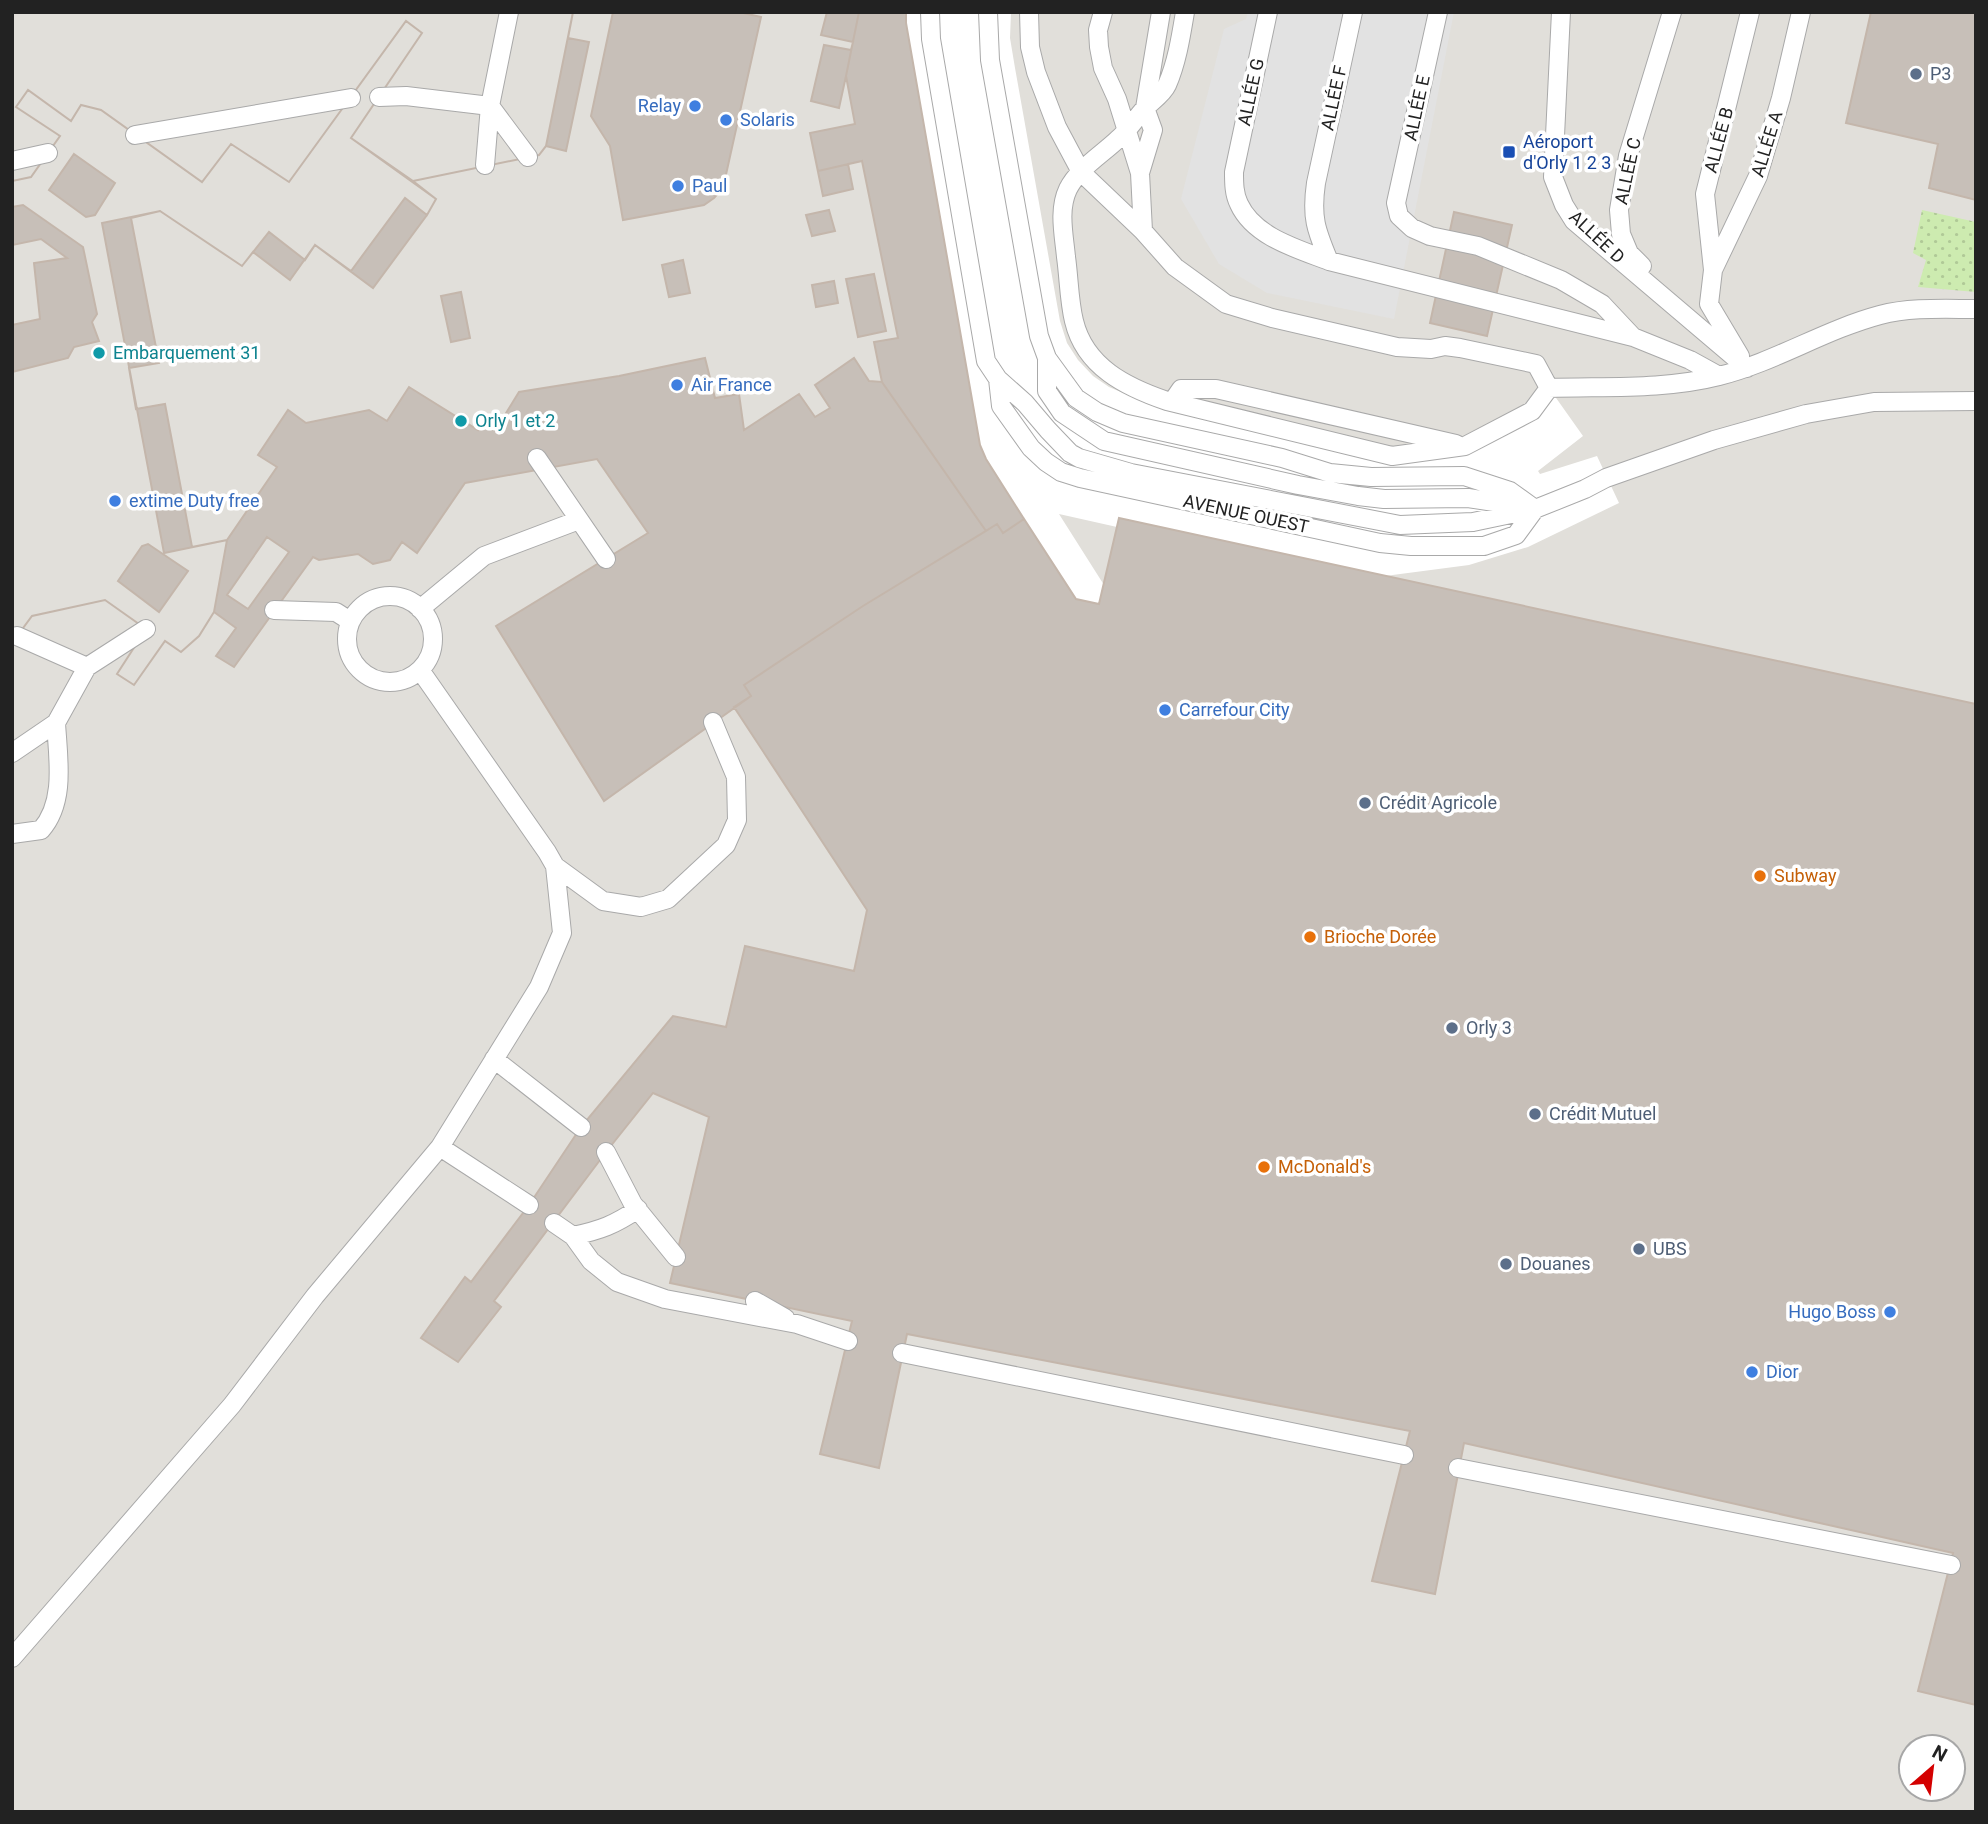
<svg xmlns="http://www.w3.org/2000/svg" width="1988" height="1824" viewBox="0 0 1988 1824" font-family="Roboto,sans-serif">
  <defs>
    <pattern id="grass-dots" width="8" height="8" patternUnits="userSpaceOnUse" patternTransform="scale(1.75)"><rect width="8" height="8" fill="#cdebb0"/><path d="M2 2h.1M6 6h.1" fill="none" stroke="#b0c997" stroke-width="1.8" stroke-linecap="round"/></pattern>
  </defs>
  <rect width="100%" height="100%" fill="#f2efe9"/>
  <path fill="#e1dfda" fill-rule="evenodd" d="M 12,12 L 1976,12 L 1976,1812 L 12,1812 ZM 1911,1747 L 1953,1747 L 1953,1789 L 1911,1789 Z"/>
  <path fill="url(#grass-dots)" d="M 1922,210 L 1976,222 L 1976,292 L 1918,287 L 1926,260 L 1913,253 Z"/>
  <path fill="#e2e2e2" d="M 1248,12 L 1454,12 L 1394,319 L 1267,293 L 1219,264 L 1181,199 L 1224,29 L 1246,19 Z"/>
  <path fill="#fff" d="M 906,12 L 1011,12 L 1010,38 L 1015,68 L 1060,321 L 1067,343 L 1078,360 L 1093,376 L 1109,387 L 1128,395 L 1365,450 L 1447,443 L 1476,433 L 1532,401 L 1549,388 L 1583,436 L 1538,471 L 1540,474 L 1597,456 L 1619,503 L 1528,547 L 1469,565 L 1385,576 L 1296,567 L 1059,514 L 1104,585 L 1107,611 L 1075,603 L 986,459 L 980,445 L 906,23 Z"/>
  <path fill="#c7bfb8" stroke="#c4b6ab" stroke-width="2" fill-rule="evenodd" d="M 573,12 L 613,12 L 591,116 L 610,146 L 623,220 L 704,205 L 714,198 L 723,188 L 761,17 L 739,12 L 827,12 L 821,35 L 853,42 L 851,50 L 824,45 L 811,101 L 839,108 L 846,76 L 855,124 L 810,133 L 823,196 L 853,189 L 848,164 L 862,161 L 898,338 L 874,342 L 882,382 L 869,381 L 854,358 L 815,385 L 830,408 L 815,417 L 799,394 L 744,430 L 739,394 L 715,398 L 705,358 L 619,376 L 519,392 L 498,426 L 485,418 L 478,430 L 409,387 L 387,421 L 369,410 L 306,423 L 288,410 L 258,455 L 277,467 L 227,540 L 192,547 L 165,404 L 136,409 L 129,368 L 159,363 L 131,218 L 160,211 L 242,266 L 253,252 L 290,280 L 315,245 L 373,288 L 427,215 L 436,199 L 413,181 L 539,155 L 546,146 L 566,151 L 589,42 L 568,38 ZM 829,210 L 835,231 L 812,236 L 806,215 ZM 683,260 L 690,293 L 669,297 L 662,265 ZM 874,274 L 886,331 L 858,337 L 846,279 ZM 834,281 L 838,303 L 816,307 L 812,285 ZM 461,292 L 470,338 L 451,342 L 441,296 Z
    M 573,12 L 859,12 L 846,76 L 855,124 L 810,133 L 818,171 L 862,161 L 898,338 L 874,342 L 882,382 L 986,531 L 863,606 L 744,685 L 751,696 L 604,801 L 496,626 L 648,533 L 597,459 L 465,483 L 417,553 L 402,542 L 390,560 L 373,564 L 358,554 L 319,560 L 313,557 L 234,667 L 216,656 L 236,628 L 214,612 L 199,636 L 181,652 L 165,641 L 134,685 L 117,674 L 146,629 L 105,600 L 32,616 L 12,643 L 12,181 L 31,177 L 60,136 L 16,107 L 28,90 L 71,121 L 81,105 L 101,110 L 202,182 L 231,144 L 289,182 L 406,21 L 422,33 L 351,138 L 413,181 L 539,155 L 546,146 ZM 74,154 L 115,183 L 95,215 L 86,217 L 49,190 ZM 267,537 L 289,552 L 248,609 L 227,595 ZM 148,544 L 188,571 L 159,612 L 118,581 L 142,546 Z
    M 859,12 L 906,12 L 906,23 L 980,445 L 986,459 L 1024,519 L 1003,533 L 997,524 L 986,531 L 882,382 L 874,342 L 898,338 L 862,161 L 818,171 L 810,133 L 855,124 L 846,76 Z
    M 1871,12 L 1976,12 L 1976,200 L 1929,188 L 1938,144 L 1846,123 Z
    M 406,21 L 422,33 L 351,138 L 436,199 L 427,215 L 405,198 L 351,271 L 315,245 L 305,260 L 269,232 L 242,266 L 160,211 L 102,223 L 164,553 L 227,540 L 214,612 L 199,636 L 181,652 L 165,641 L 134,685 L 117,674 L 146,629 L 105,600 L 32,616 L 12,643 L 12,372 L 68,358 L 74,347 L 99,341 L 92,322 L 97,314 L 83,247 L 23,205 L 12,207 L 12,181 L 31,177 L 60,136 L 16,107 L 28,90 L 71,121 L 81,105 L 101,110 L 202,182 L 231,144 L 289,182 Z
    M 1454,212 L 1512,225 L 1487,336 L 1430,323 Z
    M 41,239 L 67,258 L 34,263 L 40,319 L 12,325 L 12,245 Z
    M 1119,518 L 1976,704 L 1976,1705 L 1918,1691 L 1953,1553 L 1464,1443 L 1435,1594 L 1372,1581 L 1410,1431 L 907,1334 L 879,1468 L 820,1454 L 852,1321 L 670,1283 L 709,1117 L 653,1093 L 606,1152 L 494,1301 L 501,1307 L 458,1362 L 421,1338 L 465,1277 L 471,1282 L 529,1205 L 581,1127 L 673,1016 L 726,1027 L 745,946 L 854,971 L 867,910 L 734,707 L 751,696 L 744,685 L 863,606 L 997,524 L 1003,533 L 1024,519 L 1076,599 L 1099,604 Z"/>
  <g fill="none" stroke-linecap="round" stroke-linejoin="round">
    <g stroke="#a9a9a9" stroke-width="20">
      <path id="lane" d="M 930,12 L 931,39 L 986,361 L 998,379 L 1025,403 L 1048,430 L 1070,453 L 1079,458 L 1131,473 L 1400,525 L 1473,522 L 1535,509
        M 988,12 L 990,60 L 1039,336 L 1047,358 L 1076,398 L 1097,412 L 1123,423 L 1282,458 L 1330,473 L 1371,477 L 1464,476 L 1510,491 L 1535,509
        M 1029,12 L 1030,47 L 1036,72 L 1057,127 L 1081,172 L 1143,231 L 1175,267 L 1226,304 L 1272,318 L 1397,347 L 1431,349 L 1445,346 L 1460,348 L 1536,364 L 1549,388
        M 1103,12 L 1098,30 L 1099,47 L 1103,68 L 1117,99 L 1140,173
        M 1185,12 C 1181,36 1177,62 1167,85 C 1163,94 1152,101 1145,108 C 1135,119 1128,131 1117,140 C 1101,155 1078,169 1068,189 C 1058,210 1064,235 1066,257 C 1069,278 1069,301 1074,321 C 1085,367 1126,387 1167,401 L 1392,456 L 1465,446 L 1532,411 L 1549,388
        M 1268,12 L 1234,172 C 1234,183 1234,194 1239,204 C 1254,237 1298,249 1329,261
        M 1353,12 L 1316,183 C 1311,217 1316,230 1329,261 L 1633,337
        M 1438,12 L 1396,203 L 1399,216 L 1412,228 L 1430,236 L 1478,246 L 1561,280 L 1602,304 L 1633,337 L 1690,360 L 1719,376
        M 1561,12 L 1553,177 L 1564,205 L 1574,221 L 1747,368
        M 379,97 L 406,96 L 490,106 L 528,157
        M 135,135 L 351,98
        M 12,161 L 48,153
        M 485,165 L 490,106 L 509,12
        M 1143,231 L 1140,173 L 1153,130 L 1145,108 L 1161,12
        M 1642,266 L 1629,253 L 1621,234 L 1619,210 L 1628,156 L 1672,12
        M 1713,270 L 1758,176 L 1781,98 L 1801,12
        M 1740,356 L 1709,304 L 1713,270 L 1705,194 L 1750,12
        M 1047,358 L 1047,391 L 1062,413 L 1104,441 L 1298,485 L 1358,496 L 1384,499 L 1468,498 L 1526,507
        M 998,379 L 1001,406 L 1031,448 L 1046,462 L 1061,472 L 1080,478 L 1380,543 L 1411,546 L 1484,546 L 1516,535 L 1535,509 L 1585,489 L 1606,478 L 1714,440 L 1806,414 L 1874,402 L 1976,401
        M 1549,388 C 1605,386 1664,390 1719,376 C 1775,362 1824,330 1880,315 C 1910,307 1944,309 1976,309
        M 1172,402 L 1181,389 L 1216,389 L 1456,444
        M 537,458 L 606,559
        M347 639a43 43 0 1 1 86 0a43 43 0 1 1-86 0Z
        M 420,609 L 484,556 L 579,520
        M 274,610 L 336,612 L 350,621
        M 17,636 L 87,667 L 146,629
        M 12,753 L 56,723 L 87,667
        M 12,834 L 41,830 C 66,802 58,758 56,723
        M 555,866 L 603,901 L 641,907 L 668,899 L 726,845 L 737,820 L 736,777 L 713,722
        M 494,1059 L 581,1127
        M 440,1147 L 529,1205
        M 606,1152 L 633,1204 L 676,1257
        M 554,1223 L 573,1236 L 591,1261 L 617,1282 L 665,1299 L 797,1324 L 848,1341
        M 573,1236 C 601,1230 614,1225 638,1209
        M 755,1301 L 785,1318
        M 902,1353 L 1404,1455
        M 1458,1468 L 1951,1565
        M 12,1658 L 232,1405 L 315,1296 L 440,1147 L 539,987 L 562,933 L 555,866 L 547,852 L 420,670"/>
    </g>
    <use href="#lane" stroke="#fff" stroke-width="18"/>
  </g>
  <g fill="#5c6f8a" stroke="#fff" stroke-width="2.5">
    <circle cx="1916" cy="74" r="7"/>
    <circle cx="1365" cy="803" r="7"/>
    <circle cx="1452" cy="1028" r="7"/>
    <circle cx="1535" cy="1114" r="7"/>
    <circle cx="1639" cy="1249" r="7"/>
    <circle cx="1506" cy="1264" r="7"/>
  </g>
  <g fill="#3f7fe0" stroke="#fff" stroke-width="2.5">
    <circle cx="695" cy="106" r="7"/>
    <circle cx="726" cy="120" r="7"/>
    <circle cx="678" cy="186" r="7"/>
    <circle cx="677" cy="385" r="7"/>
    <circle cx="115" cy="501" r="7"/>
    <circle cx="1165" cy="710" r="7"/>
    <circle cx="1890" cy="1312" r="7"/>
    <circle cx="1752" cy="1372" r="7"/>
  </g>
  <rect fill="#1a4fb4" stroke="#fff" stroke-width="2.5" x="1502" y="145" width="14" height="14" rx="3.5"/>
  <g fill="#0f9aa8" stroke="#fff" stroke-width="2.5">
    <circle cx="99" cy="353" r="7"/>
    <circle cx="461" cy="421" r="7"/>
  </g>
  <g fill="#e8710a" stroke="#fff" stroke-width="2.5">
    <circle cx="1760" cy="876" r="7"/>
    <circle cx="1310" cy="937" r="7"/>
    <circle cx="1264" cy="1167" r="7"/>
  </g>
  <g text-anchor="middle" stroke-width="7" stroke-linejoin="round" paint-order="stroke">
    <g font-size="18" fill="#4e5e75" stroke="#fff" text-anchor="start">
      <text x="1930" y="80">P3</text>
      <text x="1379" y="809">Crédit Agricole</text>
      <text x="1466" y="1034">Orly 3</text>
      <text x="1549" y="1120">Crédit Mutuel</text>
      <text x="1653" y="1255">UBS</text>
      <text x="1520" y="1270">Douanes</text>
    </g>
    <g font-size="18" fill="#222" stroke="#fff">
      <text transform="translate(1251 92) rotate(-78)" y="6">ALLÉE G</text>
      <text transform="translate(1334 98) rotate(-78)" y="6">ALLÉE F</text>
      <text transform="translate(1417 108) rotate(-78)" y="6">ALLÉE E</text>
      <text transform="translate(1719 140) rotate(-75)" y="6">ALLÉE B</text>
      <text transform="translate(1767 144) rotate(-73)" y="6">ALLÉE A</text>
      <text transform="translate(1628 171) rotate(-78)" y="6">ALLÉE C</text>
      <text transform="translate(1597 237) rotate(43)" y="6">ALLÉE D</text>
      <text transform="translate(1246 514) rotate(12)" y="6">AVENUE OUEST</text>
    </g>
    <g font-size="18" fill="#366cbe" stroke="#fff" text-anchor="start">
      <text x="681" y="112" text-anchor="end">Relay</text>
      <text x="740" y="126">Solaris</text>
      <text x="692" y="192">Paul</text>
      <text x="691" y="391">Air France</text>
      <text x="129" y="507">extime Duty free</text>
      <text x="1179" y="716">Carrefour City</text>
      <text x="1876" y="1318" text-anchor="end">Hugo Boss</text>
      <text x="1766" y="1378">Dior</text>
    </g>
    <g font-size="18" fill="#164399" stroke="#fff" text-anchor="start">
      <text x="1523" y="148">Aéroport<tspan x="1523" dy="21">d'Orly 1 2 3</tspan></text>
    </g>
    <g font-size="18" fill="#0d838f" stroke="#fff" text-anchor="start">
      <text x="113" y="359">Embarquement 31</text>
      <text x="475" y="427">Orly 1 et 2</text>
    </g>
    <g font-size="18" fill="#c56008" stroke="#fff" text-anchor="start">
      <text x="1774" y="882">Subway</text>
      <text x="1324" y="943">Brioche Dorée</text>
      <text x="1278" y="1173">McDonald's</text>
    </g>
  </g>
  <rect width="1988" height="1824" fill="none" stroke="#222222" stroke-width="28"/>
  <g transform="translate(1932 1768) rotate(28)"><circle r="33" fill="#ffffff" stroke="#a7a7a7" stroke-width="2"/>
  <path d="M0-5L12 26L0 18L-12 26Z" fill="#d40000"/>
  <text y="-10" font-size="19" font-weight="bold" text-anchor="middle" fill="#222222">N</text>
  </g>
</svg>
